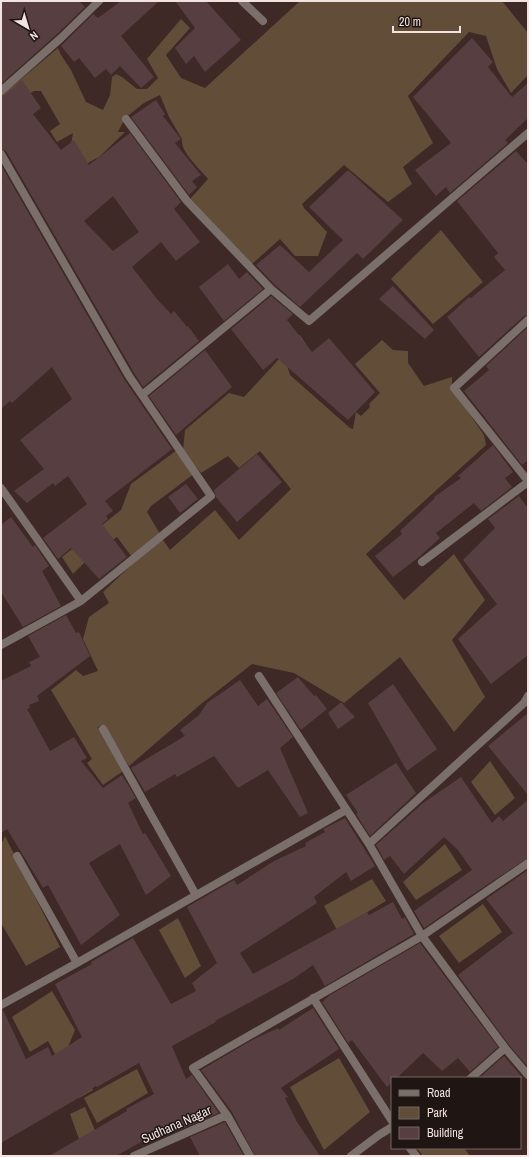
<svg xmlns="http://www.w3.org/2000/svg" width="529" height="1157" viewBox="0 0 529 1157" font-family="'Archivo Narrow',sans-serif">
  <rect width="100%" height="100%" fill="#3f2926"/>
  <path fill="#624d38" d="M 300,1 L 502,1 L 528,33 L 528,75 L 511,93 L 497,69 L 486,36 L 469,32 L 408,96 L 433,143 L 403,167 L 412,184 L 388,202 L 344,165 L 302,204 L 304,208 L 327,232 L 318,256 L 295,256 L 280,239 L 252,264 L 190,199 L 208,179 C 200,169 180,152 182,139 L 169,117 L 160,95 L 144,103 L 125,118 L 118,132 L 125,132 L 99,157 L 82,166 L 69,157 L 73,133 L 57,142 L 50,131 L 60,124 L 41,91 L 34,91 L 1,113 L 1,96 L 58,48 L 61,55 L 71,70 L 86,102 L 103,110 L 110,95 L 112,77 L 116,74 L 122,77 L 137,89 L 147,89 L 158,78 L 147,59 L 181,19 L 190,28 L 166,55 L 181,78 L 205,88 Z
    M 441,230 L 483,282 L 433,324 L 391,279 Z
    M 300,335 L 306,344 L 287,365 L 290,375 L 350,428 L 353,429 L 356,412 L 361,416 L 370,407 L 369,404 L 380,393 L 355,364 L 382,340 L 393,350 L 408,351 L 408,363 L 424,386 L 452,377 L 452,389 L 484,435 L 486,445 L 366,554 L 404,600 L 454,554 L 485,600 L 452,640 L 485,697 L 454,732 L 400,657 L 344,703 L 294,673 L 252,664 L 201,704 L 129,766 L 103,725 L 98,727 L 123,771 L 103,785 L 87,763 L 92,759 L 51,690 L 76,670 L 83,676 L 98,671 L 83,639 L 89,617 L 109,603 L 103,592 L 161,537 L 170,550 L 215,510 L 239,540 L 291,489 L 260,451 L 239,468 L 228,456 L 201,473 L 183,451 L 185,430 L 229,393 L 244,397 L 280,358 L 283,350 Z
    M 177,450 L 193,474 L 191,476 L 151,506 L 147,512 L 160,534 L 132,557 L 117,537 L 93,554 L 73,574 L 62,557 L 121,510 L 131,484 Z
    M 490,761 L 515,798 L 495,815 L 471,782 Z
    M 5,836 L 60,947 L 26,966 L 1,923 L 1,845 Z
    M 445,844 L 462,870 L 416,900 L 403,882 Z
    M 372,879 L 386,901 L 337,930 L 324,906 Z
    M 483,904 L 502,932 L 459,963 L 439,936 Z
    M 178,918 L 201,966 L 185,978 L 159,930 Z
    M 52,991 L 75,1030 L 68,1047 L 93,1090 L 79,1098 L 48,1041 L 30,1052 L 12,1017 Z
    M 339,1058 L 370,1112 L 324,1150 L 290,1087 Z
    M 137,1069 L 148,1093 L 97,1123 L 84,1098 Z
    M 85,1107 L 106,1156 L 85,1156 L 70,1114 Z
    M 417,1148 L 464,1148 L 470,1156 L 423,1156 Z"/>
  <path fill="#563e41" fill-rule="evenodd" d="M 1,1 L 79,1 L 85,7 L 57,34 L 1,84 Z
    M 121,1 L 159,1 L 121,36 L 154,77 L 141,88 L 120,66 L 111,75 L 106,69 L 95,78 L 79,58 L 74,62 L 61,46 L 93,14 L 98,18 Z
    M 175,1 L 206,1 L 241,40 L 205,72 L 194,56 L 186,64 L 175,48 L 195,28 Z
    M 472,38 L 493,62 L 488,67 L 512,97 L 528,83 L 528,118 L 505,140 L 508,143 L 450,193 L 446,187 L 436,196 L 415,170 L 451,143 L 413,97 Z
    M 22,80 L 41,108 L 33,114 L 61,150 L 74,140 L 89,165 L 130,133 L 181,202 L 174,209 L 200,242 L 176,261 L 161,242 L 132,267 L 157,299 L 171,314 L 174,311 L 187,327 L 188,326 L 199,341 L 143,387 L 134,373 L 6,151 L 1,149 L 1,96 L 5,95 ZM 113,196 L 139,232 L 113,251 L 84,221 Z
    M 156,100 L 165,114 L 163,116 L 181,139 L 175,143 L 201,175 L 192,181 L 197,187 L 189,195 L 131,117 Z
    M 516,151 L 528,164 L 528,315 L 524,316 L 479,357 L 447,317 L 469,297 L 471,298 L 505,270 L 494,257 L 498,253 L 457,201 Z
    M 1,165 L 124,379 L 172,449 L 105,501 L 113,511 L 106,516 L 108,519 L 102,524 L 127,557 L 99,579 L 71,548 L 58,559 L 43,538 L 87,504 L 68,476 L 55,486 L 53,483 L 27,503 L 14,491 L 44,469 L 20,440 L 72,399 L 52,367 L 12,403 L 10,401 L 1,409 Z
    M 348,170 L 403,220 L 363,259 L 357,253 L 300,307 L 275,285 L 256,265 L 280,245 L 309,272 L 343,240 L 309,207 Z
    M 228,264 L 239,279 L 247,272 L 263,289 L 224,321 L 199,287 Z
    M 393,286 L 434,330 L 425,339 L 379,299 Z
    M 271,296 L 293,314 L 287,320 L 312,352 L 329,338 L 375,392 L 348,420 L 277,358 L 263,370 L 231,329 Z
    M 528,327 L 528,460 L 522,465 L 464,391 L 489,370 L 486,366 Z
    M 205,350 L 232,387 L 176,435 L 149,396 Z
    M 493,445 L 513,472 L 505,478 L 512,487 L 481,511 L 474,503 L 436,533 L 440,538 L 419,557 L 393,577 L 375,556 L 402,534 L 400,531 L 435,498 L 434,497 L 461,478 L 458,476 Z
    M 257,454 L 282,482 L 237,522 L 216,497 L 214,490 Z
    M 186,484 L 198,499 L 180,513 L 168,497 Z
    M 519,496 L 528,508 L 528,655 L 491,684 L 458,639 L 497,604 L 463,560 L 495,528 L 488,519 Z
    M 11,517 L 33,547 L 35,545 L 49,566 L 42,571 L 61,606 L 23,627 L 1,592 L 1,525 Z
    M 66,615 L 76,633 L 79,632 L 90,656 L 37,696 L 39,701 L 29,705 L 30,708 L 27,709 L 50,751 L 74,737 L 87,758 L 81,761 L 103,788 L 122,775 L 136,798 L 128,803 L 143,834 L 145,833 L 171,876 L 146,895 L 120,844 L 89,863 L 120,915 L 81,945 L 48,885 L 43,888 L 7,829 L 1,833 L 1,681 L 31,666 L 29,662 L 40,657 L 28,636 Z
    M 298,677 L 314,696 L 316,695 L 327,709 L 301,730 L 276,693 Z
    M 240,680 L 258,706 L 267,699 L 293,737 L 280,748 L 308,813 L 300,817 L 268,770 L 238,788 L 214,756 L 177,777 L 175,774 L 145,792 L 131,768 L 185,736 L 180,730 L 199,715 L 207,703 Z
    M 393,684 L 437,749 L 407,771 L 368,703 Z
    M 341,702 L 355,717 L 338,729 L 328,713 Z
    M 528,713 L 528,795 L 488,746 Z
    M 396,763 L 416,793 L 370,836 L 356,814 L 358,813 L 346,795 Z
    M 461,777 L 492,823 L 499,816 L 503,821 L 528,800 L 528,858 L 479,890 L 424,928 L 414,911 L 472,870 L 458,850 L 444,837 L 404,874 L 390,856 L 384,860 L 376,845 L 423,803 Z
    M 345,818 L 375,866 L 351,881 L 346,872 L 314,897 L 317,903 L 240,953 L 253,974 L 367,912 L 369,915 L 393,902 L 402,919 L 405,917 L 414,934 L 325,986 L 313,965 L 293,979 L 215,1021 L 216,1022 L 172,1046 L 186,1079 L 192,1075 L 219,1113 L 174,1132 L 173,1131 L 145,1144 L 143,1141 L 116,1156 L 49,1156 L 127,1111 L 126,1109 L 154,1094 L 139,1063 L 97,1087 L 96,1086 L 75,1100 L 1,1143 L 1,1010 L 3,1010 L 26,1059 L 48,1047 L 52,1056 L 82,1037 L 55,984 L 92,964 L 91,962 L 133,938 L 171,1004 L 196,991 L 192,983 L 217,963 L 187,907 L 234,880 L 237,885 L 274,861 L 306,846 L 305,843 L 325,832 L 323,829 Z
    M 528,870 L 528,1067 L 509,1045 L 458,975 L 513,933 L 486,899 Z
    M 420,943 L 498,1047 L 470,1072 L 458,1058 L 442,1071 L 423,1053 L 397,1078 L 392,1078 L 392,1082 L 387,1087 L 352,1040 L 348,1043 L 322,1002 L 330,995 Z
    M 313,1008 L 339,1049 L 281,1088 L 288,1097 L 285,1098 L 297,1122 L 320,1156 L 255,1156 L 232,1112 L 201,1070 L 252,1040 L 278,1028 L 279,1030 Z
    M 504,1056 L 523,1078 L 479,1078 Z
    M 225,1122 L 244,1156 L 200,1156 L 190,1137 Z"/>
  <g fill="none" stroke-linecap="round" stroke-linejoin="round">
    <path stroke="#7a6f6a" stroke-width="8" d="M 242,1 L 263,21
      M 1,91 L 61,38 L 99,1
      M 126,119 L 187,201 L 271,289 L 309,321 L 528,133
      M 1,154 L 129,376 L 211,496 L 81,601 L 1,645
      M 528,320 L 454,388 L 528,481
      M 142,395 L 271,289
      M 1,488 L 81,601
      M 422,562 L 528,482
      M 259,676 L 369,844 L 422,936 L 505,1048 L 528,1075
      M 103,729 L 196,895
      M 369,844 L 524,703 L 528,696
      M 17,856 L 77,963
      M 313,998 L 392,1121
      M 1,1005 L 77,963 L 346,810
      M 471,1078 L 505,1048
      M 410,1148 L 416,1156
      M 134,1156 L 227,1115
      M 250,1156 L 227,1115 L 193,1068 L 422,936 L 528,863
      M 351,1156 L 379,1135 L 392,1127"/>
  </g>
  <g text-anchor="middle" stroke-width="3" stroke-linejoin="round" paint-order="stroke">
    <g font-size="13" fill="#f2e3e1" stroke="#1f1513">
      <text transform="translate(176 1124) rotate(-24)" y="5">Sudhana Nagar</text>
    </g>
  </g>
  <rect width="529" height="1157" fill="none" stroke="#f2e3e1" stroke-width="4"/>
  <rect x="391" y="1077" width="130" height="72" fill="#1f1513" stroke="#736765"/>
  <rect x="399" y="1090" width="20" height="6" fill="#7a6f6a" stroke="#736765"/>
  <text x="427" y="1097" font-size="12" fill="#f2e3e1">Road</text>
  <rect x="399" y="1107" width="20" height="12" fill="#624d38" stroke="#736765"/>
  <text x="427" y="1117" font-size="12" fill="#f2e3e1">Park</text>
  <rect x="399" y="1127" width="20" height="12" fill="#563e41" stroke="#736765"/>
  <text x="427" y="1137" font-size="12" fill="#f2e3e1">Building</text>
  <g transform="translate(28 28) rotate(142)" stroke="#1f1513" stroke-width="3" paint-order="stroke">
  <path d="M0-3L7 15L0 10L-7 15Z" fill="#f2e3e1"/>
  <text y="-6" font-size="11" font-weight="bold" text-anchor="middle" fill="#f2e3e1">N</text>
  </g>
  <path d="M393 26v6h67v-6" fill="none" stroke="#f2e3e1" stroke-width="2"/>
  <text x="399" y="26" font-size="12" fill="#f2e3e1" stroke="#1f1513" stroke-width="3" paint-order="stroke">20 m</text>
</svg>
